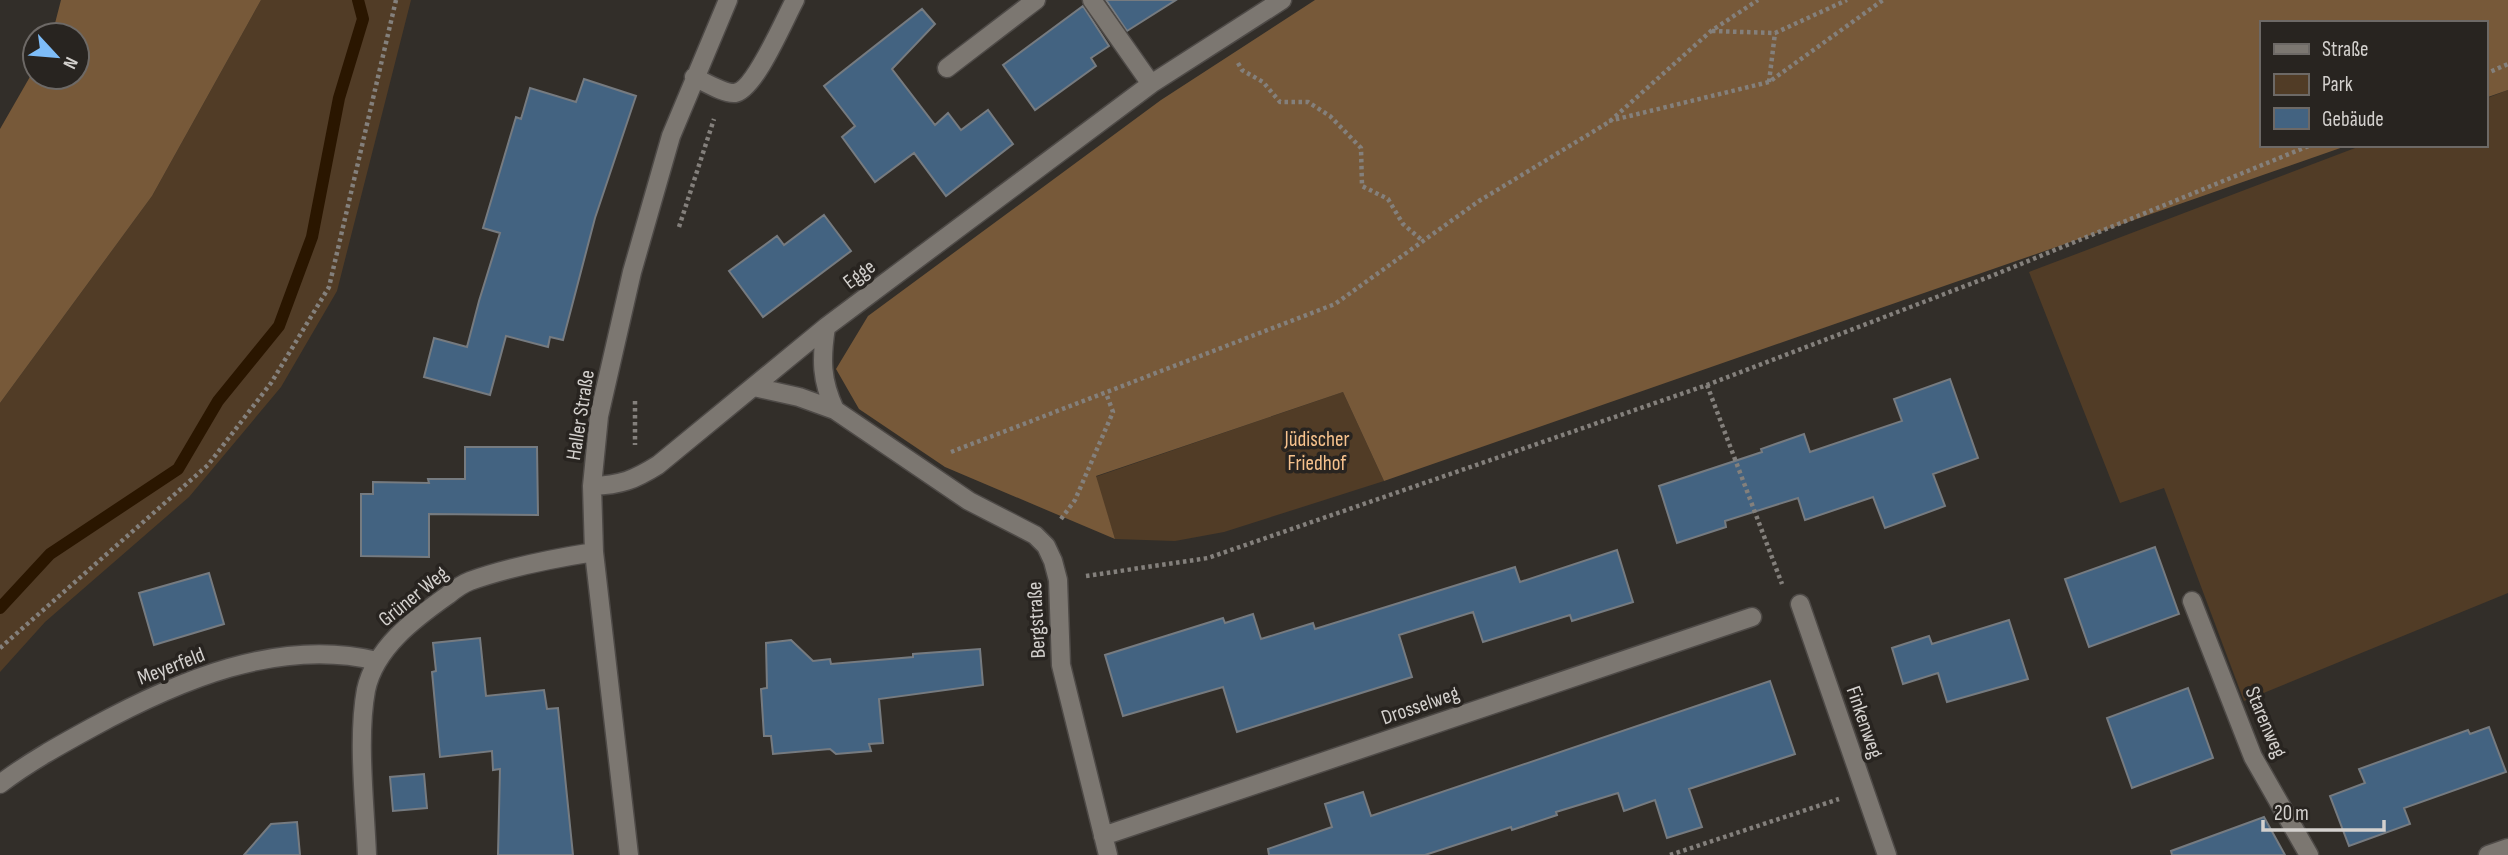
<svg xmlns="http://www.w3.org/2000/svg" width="2508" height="855" viewBox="0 0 2508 855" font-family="'Sofia Sans Condensed',sans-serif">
  <rect width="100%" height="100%" fill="#322e29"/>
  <path fill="#513c26" d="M 261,0 L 411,0 L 337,291 L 281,387 L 189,497 L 45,622 L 0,672 L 0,403 L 152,196 Z
    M 2508,90 L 2508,593 L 2244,701 L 2164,488 L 2120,503 L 2029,272 L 2363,145 L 2485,145 L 2485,99 Z
    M 1343,392 L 1384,481 L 1224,532 L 1175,541 L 1115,539 L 1095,477 Z"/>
  <path fill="#775939" d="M 61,0 L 261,0 L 152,196 L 0,403 L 0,129 L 35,68 L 35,77 L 77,77 L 77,35 L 52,35 Z
    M 1315,0 L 2508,0 L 2508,90 L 2485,98 L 2485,23 L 2261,23 L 2261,145 L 2349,145 L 1384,481 L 1343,392 L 1096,476 L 1115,539 L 945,467 L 859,409 L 836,369 L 868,316 L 1161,100 Z"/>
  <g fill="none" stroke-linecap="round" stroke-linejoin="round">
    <path stroke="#2a1600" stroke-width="12" d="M 0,608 L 50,554 L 178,469 L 218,401 L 279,326 L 312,237 L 339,98 L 363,19 L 358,0"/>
  </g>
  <path fill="#436381" stroke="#767b80" stroke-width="2" d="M 1106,0 L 1176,0 L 1127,31 Z
    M 1083,6 L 1109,46 L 1091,58 L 1096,66 L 1035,110 L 1003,65 Z
    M 922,9 L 935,24 L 892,69 L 935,125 L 948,113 L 961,130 L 988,110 L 1013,144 L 946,196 L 914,153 L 875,182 L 842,137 L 855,126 L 824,86 Z
    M 584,79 L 636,96 L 595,218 L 563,340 L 550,337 L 548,347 L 506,336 L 490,395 L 424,377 L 434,338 L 467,347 L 479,301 L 500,233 L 483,228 L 516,117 L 521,119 L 530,88 L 576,102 Z
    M 824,215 L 851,251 L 763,317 L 729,271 L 777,236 L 784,245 Z
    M 1950,379 L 1978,458 L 1933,474 L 1945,506 L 1885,528 L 1873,497 L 1805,520 L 1798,498 L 1725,521 L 1726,527 L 1677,543 L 1659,486 L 1762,452 L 1761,449 L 1804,434 L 1810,452 L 1902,421 L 1894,399 Z
    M 465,447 L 537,447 L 538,515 L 429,514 L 429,557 L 361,556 L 361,494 L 373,494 L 373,482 L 429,483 L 428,479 L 465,479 Z
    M 2155,547 L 2179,614 L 2089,647 L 2065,579 Z
    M 1617,550 L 1633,602 L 1572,621 L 1570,615 L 1483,642 L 1473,612 L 1399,635 L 1412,677 L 1237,732 L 1223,687 L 1123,716 L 1105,655 L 1223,618 L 1225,623 L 1253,614 L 1261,639 L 1313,623 L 1315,629 L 1515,567 L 1520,582 Z
    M 209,573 L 224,624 L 154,645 L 139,593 Z
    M 2009,620 L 2028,679 L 1947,702 L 1938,673 L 1903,684 L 1892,648 L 1929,636 L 1932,644 Z
    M 480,638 L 486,696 L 544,690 L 547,709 L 558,708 L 573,855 L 498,855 L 500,769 L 493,770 L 492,751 L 440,757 L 432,672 L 436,671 L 433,643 Z
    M 791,640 L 813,661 L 830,659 L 831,664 L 913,657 L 913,654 L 980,649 L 983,685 L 879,699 L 883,743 L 869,744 L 871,751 L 836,754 L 830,749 L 773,754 L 771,736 L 764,736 L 761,689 L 767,688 L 766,643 Z
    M 1770,681 L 1795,754 L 1689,789 L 1702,827 L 1667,838 L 1655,800 L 1624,811 L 1618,793 L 1556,812 L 1557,815 L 1512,830 L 1511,827 L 1425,855 L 1269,855 L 1268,849 L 1332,827 L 1325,804 L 1363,792 L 1371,816 Z
    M 2188,688 L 2213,758 L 2132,788 L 2107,718 Z
    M 2489,727 L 2506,772 L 2404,808 L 2410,824 L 2349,846 L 2330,796 L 2365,783 L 2359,769 L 2468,730 L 2470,734 Z
    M 424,774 L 427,808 L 393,811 L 390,777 Z
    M 2264,817 L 2285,855 L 2172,855 L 2171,851 Z
    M 297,822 L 300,855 L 244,855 L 271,824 Z"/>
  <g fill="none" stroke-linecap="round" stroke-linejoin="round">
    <g stroke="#4e4a47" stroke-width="21">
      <path id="minor" d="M 1092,0 L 1151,84
        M 947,68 L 1036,0
        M 694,77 C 705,82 724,94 735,93 C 755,90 785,18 795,0
        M 826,327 C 821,359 821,380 835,410
        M 754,387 L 799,397 L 835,410 L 969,501 L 1035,535 L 1046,546 L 1053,561 L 1058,580 L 1061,665 L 1108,855
        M 592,486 C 621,485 634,480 658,465 L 826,327 L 1151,84 L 1282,0
        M 2192,601 L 2253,757 L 2309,855
        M 1800,604 L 1887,855
        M 0,784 C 29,762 60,745 91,728 C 177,681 278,637 377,661
        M 1103,836 L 1752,617
        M 367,855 C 365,805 357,738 366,690 C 375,648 414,619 448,595 C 454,590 462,584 470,581 C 506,568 556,558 594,552
        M 629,855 L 594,552 L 592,486 L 599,416 L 632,272 L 671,136 L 728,0
        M 2488,855 L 2508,848"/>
    </g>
    <path stroke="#84807c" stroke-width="4.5" stroke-dasharray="3.5 3.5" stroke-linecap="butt" d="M 1712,31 L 1775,33 L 1847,0
      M 1238,63 L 1242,70 L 1263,82 L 1280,102 L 1308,102 L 1330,116 L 1361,148 L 1362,186 L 1388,199 L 1403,224 L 1423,241
      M 2485,74 L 2508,64
      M 1769,82 L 1775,33
      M 1609,121 L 1769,82 L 1883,0
      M 679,227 L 714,119
      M 1707,385 L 1782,584
      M 635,401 L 635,445
      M 951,452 L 1335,304 L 1479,201 L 1609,122 L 1711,31 L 1758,0
      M 1061,519 L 1075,500 L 1113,412 L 1106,393
      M 1086,576 L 1208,558 L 1707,385 L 1994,275 L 2311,145
      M 0,648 L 208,465 L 271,383 L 329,287 L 396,0
      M 1670,855 L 1839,799"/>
    <use href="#minor" stroke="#7c7771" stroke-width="18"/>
  </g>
  <g text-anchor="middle" stroke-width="7" stroke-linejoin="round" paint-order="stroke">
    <g font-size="21" fill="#d4d1ce" stroke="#282420">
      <text transform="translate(859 274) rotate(-37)" y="7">Egge</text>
      <text transform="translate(580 415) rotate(-81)" y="7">Haller Straße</text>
      <text transform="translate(413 596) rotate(-39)" y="7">Grüner Weg</text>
      <text transform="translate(1036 620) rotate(-93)" y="7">Bergstraße</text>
      <text transform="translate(171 666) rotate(-21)" y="7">Meyerfeld</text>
      <text transform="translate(1420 705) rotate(-19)" y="7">Drosselweg</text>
      <text transform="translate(1865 722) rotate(71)" y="7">Finkenweg</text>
      <text transform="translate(2266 722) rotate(67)" y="7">Starenweg</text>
    </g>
    <g font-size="21" fill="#f6c28d" stroke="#282420">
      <text x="1317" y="446">Jüdischer<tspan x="1317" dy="24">Friedhof</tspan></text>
    </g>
  </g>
  <rect x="2260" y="21" width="228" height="126" fill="#282420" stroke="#6d6966" stroke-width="2"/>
  <rect x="2274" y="44" width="35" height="10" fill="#7c7771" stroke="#6d6966" stroke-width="2"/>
  <text x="2322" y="56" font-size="21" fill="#d4d1ce">Straße</text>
  <rect x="2274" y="74" width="35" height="21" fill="#513c26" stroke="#6d6966" stroke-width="2"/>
  <text x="2322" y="91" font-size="21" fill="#d4d1ce">Park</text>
  <rect x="2274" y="108" width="35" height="21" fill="#436381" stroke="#6d6966" stroke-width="2"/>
  <text x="2322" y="126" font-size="21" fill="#d4d1ce">Gebäude</text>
  <g transform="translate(56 56) rotate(116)"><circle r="33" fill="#282420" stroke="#6d6966" stroke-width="2"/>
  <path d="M0-5L12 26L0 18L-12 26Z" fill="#7ebdf9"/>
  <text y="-10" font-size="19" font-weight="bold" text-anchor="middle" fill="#d4d1ce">N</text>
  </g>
  <path d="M2263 820v10h121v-10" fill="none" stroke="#d4d1ce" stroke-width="3.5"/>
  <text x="2274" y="820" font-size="21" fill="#d4d1ce" stroke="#282420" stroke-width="5" paint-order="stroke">20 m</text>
</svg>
